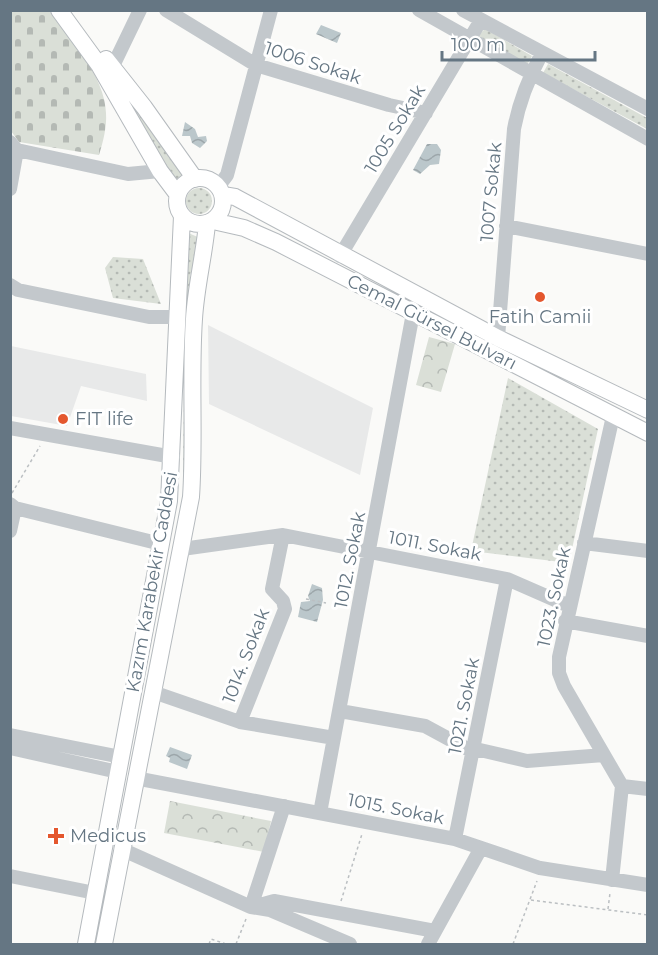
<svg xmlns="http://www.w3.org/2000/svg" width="658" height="955" viewBox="0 0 658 955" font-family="Montserrat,sans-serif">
  <defs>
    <pattern id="grass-dots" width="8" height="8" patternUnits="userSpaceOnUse" patternTransform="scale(1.5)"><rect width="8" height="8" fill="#dadfd7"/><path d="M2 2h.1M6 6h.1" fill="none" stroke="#b4b9b4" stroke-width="1.8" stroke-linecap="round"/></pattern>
    <pattern id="cemetery-stones" width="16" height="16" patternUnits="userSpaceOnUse" patternTransform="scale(1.5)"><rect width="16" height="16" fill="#dadfd7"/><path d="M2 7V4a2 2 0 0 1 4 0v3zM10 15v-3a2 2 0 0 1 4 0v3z" fill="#b4b9b4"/></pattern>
    <pattern id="park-crowns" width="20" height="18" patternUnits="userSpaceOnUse" patternTransform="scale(1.5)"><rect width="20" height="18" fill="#dadfd7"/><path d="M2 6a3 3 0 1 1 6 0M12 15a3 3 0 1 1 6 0" fill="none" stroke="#b4b9b4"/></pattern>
    <pattern id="water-waves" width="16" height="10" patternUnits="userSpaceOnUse" patternTransform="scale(1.5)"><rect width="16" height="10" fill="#bbc7cb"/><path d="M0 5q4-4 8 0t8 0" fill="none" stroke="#9ca6aa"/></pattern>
  </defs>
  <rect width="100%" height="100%" fill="#fafaf8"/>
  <path fill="#e8e9e9" d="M 208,325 L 373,408 L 360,475 L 209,404 Z
    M 11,346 L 146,374 L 147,401 L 81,386 L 67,426 L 11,416 Z"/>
  <path fill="url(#grass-dots)" d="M 485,29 L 532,56 L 527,65 L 477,36 Z
    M 548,64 L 647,118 L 647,129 L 543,73 Z
    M 122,88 L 184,173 L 175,181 Z
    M186 201a13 13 0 1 1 26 0a13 13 0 1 1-26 0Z
    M 186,232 L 200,238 L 190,276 L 186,474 L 183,474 Z
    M 113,257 L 143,259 L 161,304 L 113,298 L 105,268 Z
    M 508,378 L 598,429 L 569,563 L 471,551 Z"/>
  <path fill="url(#cemetery-stones)" d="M 10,11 L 49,11 C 70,39 105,76 106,113 C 107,127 103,142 99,155 L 19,142 L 11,131 Z"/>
  <path fill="url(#park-crowns)" d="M 429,337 L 455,344 L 441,392 L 416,385 Z
    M 170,801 L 271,821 L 264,852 L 164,833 Z"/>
  <path fill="url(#water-waves)" d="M 321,25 L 341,33 L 337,43 L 316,34 Z
    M 185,122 L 195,129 L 198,137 L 206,136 L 207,141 L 200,148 L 192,143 L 190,136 L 182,136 Z
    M 427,144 L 437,144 L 441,150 L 439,164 L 430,165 L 420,174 L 413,170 Z
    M 312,584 L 322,588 L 323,600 L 317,622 L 298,617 L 301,602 L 310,601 L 308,596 Z
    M 170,747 L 192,755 L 187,769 L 169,762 L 170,758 L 166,756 Z"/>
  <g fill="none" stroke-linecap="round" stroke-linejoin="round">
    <g stroke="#b5babe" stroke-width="18">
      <path id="major" d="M 59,10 L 99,65 L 160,171 L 178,195
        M 106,59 L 144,107 L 195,179
        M177 201a23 23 0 1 1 46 0a23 23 0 1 1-46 0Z
        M 223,195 L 235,197 L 498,338 L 648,410
        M 213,221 L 244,228 L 276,242 L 648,433
        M 86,944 L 169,501 L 182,216
        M 104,944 L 191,497 C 195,438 190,378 194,319 C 196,286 204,256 207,224"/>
    </g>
    <path stroke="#bbbfc2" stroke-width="1.5" stroke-dasharray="3 3" stroke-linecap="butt" d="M 12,493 L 40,446
      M 306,599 L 326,603
      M 531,900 L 648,915
      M 341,901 L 362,834
      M 608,909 L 610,893
      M 209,944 L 211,939 L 226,944
      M 236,944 L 246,919
      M 513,944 L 537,881"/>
    <path stroke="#c3c8cc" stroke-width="14" d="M 166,10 L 256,65 L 389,105 L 426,113
      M 419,10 L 648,139
      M 463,10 L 648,109
      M 112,68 L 140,10
      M 10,142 L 17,150 L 128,174 L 160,171
      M 218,187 L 227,175 L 271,10
      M 10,189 L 17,150
      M 506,226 L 648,254
      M 340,256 L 481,20
      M 10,285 L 18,290 L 149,317 L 178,317
      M 498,338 L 514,129 C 519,102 529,77 542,53
      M 10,428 L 173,457
      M 10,504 L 15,508 L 161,544
      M 10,531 L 15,508
      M 584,543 L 648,551
      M 182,549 L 283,535 L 507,579 L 569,606
      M 565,621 L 648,636
      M 153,692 L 240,722 L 334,738
      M 340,711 L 425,726 L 473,752 L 480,750 L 527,761 L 604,755
      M 240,722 L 285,609 L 283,601 L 272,589 L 283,535
      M 10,735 L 121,757
      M 10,748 L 118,772
      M 135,778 L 455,839 L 540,868 L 648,885
      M 622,786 L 648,789
      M 320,813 L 413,313
      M 455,839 L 507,579
      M 121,849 L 251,907 L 270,910 L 350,944
      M 10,876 L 95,893
      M 612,880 L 622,786 L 564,686 L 559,673 L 559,657 L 613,416
      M 256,906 L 274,901 L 435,931
      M 251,907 L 284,806
      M 428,944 L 481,848"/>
    <use href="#major" stroke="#fff" stroke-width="16"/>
  </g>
  <g fill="#e4572e" stroke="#fff" stroke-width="2">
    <circle cx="540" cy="297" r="6"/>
    <circle cx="63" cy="419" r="6"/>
    <path d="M53 827h6v6h6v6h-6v6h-6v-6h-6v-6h6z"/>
  </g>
  <g text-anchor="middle" stroke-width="6" stroke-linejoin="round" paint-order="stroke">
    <g font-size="18" fill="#657683" stroke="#fff">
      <text transform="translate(313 63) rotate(18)" y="6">1006 Sokak</text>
      <text transform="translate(395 129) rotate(-59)" y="6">1005 Sokak</text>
      <text transform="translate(491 192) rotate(-85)" y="6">1007 Sokak</text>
      <text transform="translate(432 322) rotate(27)" y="6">Cemal Gürsel Bulvarı</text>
      <text transform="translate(435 546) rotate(11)" y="6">1011. Sokak</text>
      <text transform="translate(350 560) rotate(-79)" y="6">1012. Sokak</text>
      <text transform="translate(152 582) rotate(-80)" y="6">Kazım Karabekir Caddesi</text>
      <text transform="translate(554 597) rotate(-78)" y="6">1023. Sokak</text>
      <text transform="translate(246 656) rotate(-69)" y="6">1014. Sokak</text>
      <text transform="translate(464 706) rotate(-79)" y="6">1021. Sokak</text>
      <text transform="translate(396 809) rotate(11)" y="6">1015. Sokak</text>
    </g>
    <g font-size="18" fill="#657683" stroke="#fff" text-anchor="start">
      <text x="540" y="323" text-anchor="middle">Fatih Camii</text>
      <text x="75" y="425">FIT life</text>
      <text x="70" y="842">Medicus</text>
    </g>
  </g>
  <rect width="658" height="955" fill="none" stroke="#657683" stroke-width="24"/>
  <path d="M442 51v9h153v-9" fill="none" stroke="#657683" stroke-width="3"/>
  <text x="451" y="51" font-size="18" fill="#657683" stroke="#ffffff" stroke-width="4.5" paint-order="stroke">100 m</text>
</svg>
